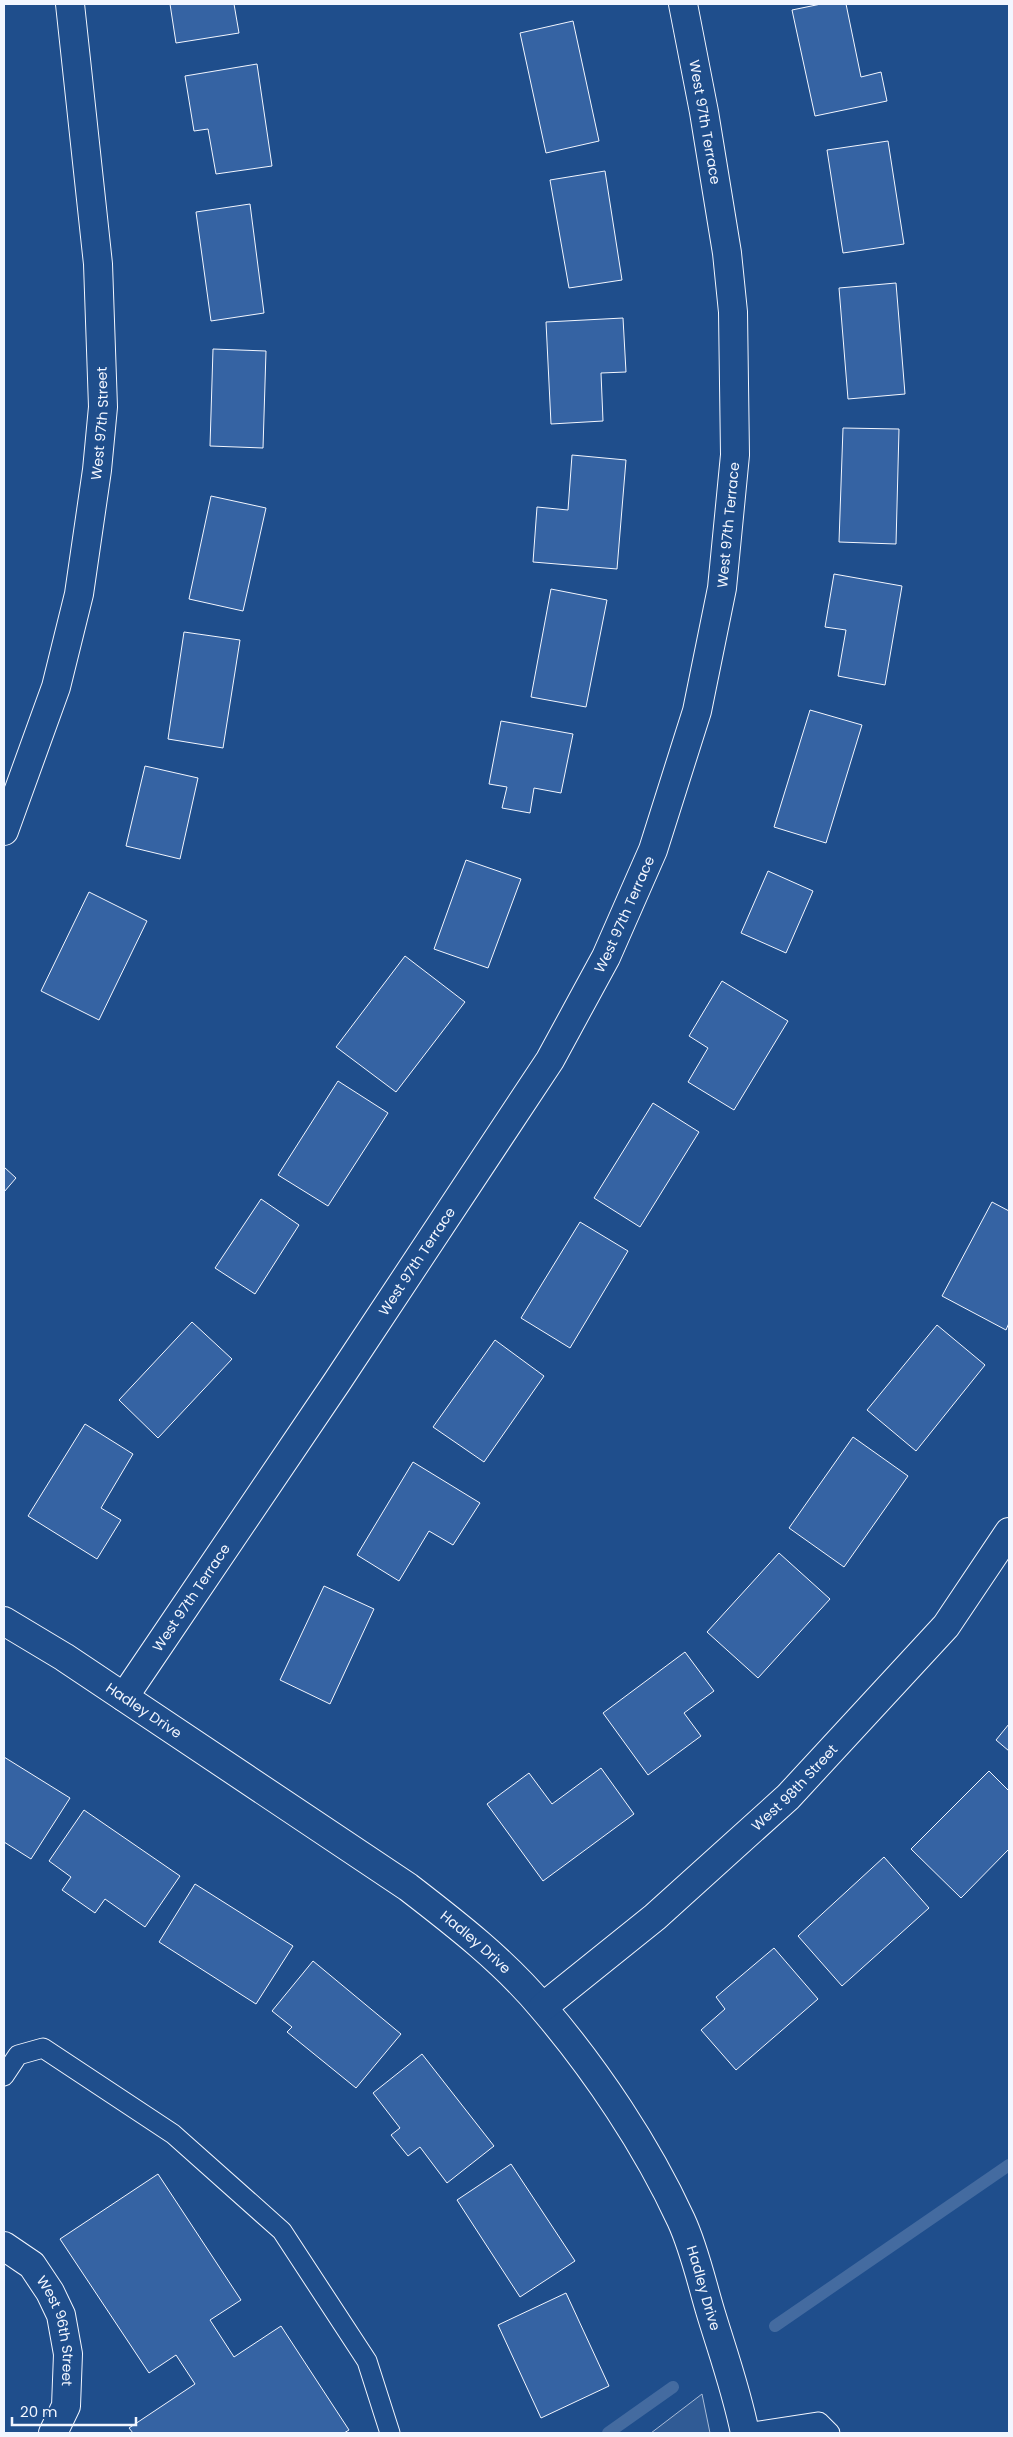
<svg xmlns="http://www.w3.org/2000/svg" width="1013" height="2437" viewBox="0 0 1013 2437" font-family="Poppins,sans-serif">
  <rect width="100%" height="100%" fill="#1f4e8c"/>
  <path fill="#305b95" stroke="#a8bbd7" d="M 702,2394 L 710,2433 L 651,2433 Z"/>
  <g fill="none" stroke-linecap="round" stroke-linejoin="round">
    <path stroke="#446ba0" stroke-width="12" d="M 775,2326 L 1009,2165
      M 608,2433 L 673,2387"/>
  </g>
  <path fill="#3563a3" stroke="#f2f6ff" d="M 170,4 L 234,4 L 239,33 L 176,43 Z
    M 821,4 L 846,4 L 861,77 L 881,72 L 887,101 L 815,116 L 792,10 Z
    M 573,21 L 599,141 L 546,153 L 520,33 Z
    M 257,64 L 272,166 L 216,174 L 208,129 L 194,131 L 185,76 Z
    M 888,141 L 904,244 L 843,253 L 827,150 Z
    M 605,171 L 622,280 L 569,288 L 550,180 Z
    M 250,204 L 264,313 L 211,321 L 196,212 Z
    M 896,283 L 905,394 L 848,399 L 839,288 Z
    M 623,318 L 626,372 L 601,373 L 603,421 L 551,424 L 546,322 Z
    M 213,349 L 266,351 L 263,448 L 210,446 Z
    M 843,428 L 899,429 L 896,544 L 839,542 Z
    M 572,455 L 626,460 L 617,569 L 533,562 L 537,507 L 568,510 Z
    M 211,496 L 266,508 L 243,611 L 189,599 Z
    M 834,574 L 902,586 L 885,685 L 838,676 L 846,630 L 825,627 Z
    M 551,589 L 607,600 L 586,707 L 531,697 Z
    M 184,632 L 240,640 L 223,748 L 168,739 Z
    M 810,710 L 862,725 L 826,843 L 774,827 Z
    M 501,721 L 573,734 L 561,793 L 534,788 L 530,813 L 502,808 L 507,787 L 489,784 Z
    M 145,766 L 198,778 L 180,859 L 126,846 Z
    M 466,860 L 521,879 L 488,968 L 434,949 Z
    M 768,871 L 813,891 L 786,953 L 741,933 Z
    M 89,892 L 147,921 L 99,1020 L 41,991 Z
    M 405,956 L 465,1002 L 396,1092 L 336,1047 Z
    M 722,981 L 788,1021 L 734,1110 L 688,1082 L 708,1048 L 689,1036 Z
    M 338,1081 L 388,1113 L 328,1206 L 278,1175 Z
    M 653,1103 L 699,1132 L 640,1227 L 594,1198 Z
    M 4,1167 L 16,1178 L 4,1192 Z
    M 261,1199 L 299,1225 L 255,1294 L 215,1268 Z
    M 992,1202 L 1009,1211 L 1009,1323 L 1006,1330 L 942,1296 Z
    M 580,1222 L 628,1251 L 570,1348 L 521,1318 Z
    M 192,1322 L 232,1359 L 158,1438 L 119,1400 Z
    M 937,1325 L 985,1365 L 916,1451 L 867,1410 Z
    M 495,1340 L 544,1376 L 484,1462 L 433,1427 Z
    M 85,1424 L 133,1454 L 101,1508 L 121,1520 L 97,1559 L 28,1516 Z
    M 853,1437 L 908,1476 L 844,1567 L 789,1528 Z
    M 413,1462 L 480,1503 L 453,1545 L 429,1531 L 399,1581 L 357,1555 Z
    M 779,1553 L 830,1599 L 758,1678 L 707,1632 Z
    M 324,1586 L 374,1609 L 330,1704 L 280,1680 Z
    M 685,1652 L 714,1691 L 684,1713 L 701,1736 L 648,1775 L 603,1713 Z
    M 1009,1724 L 1009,1751 L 996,1740 Z
    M 4,1757 L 70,1798 L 31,1859 L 4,1842 Z
    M 601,1768 L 634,1814 L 543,1881 L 487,1804 L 529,1773 L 552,1804 Z
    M 989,1771 L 1009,1791 L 1009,1849 L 961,1898 L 911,1849 Z
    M 84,1810 L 180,1876 L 145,1927 L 105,1899 L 95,1913 L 62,1890 L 71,1877 L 49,1861 Z
    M 884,1857 L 929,1908 L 842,1986 L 798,1936 Z
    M 195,1884 L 293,1946 L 256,2004 L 159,1942 Z
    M 774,1948 L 818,1999 L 736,2070 L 701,2030 L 725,2009 L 716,1997 Z
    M 313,1961 L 401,2034 L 356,2088 L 287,2032 L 292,2027 L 272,2011 Z
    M 422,2054 L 494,2146 L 447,2183 L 420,2147 L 408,2156 L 391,2135 L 400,2128 L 373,2093 Z
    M 511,2164 L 575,2261 L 520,2297 L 457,2200 Z
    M 158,2174 L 241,2300 L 210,2320 L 234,2357 L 281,2326 L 349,2430 L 344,2433 L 133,2433 L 129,2428 L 195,2384 L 176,2355 L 149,2373 L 60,2239 Z
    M 566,2293 L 609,2386 L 541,2418 L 498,2325 Z"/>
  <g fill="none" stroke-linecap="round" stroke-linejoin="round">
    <g stroke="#f2f6ff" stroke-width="21">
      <path id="service" d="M 4,2076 L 18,2055 L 43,2048 L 173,2134 L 282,2231 L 367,2361 L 390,2433
        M 746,2433 L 819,2422 L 830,2433"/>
    </g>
    <g stroke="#f2f6ff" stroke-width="30">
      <g id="minor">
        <path id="s1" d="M 4,831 L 56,687 L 79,594 L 97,470 L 103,407 L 98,264 L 70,4"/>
        <path id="s2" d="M 4,1621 L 64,1657 L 408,1887 C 456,1924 505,1962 543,2008 C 596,2070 647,2146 681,2220 C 695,2250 702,2285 712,2317 C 724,2356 737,2393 745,2433"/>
        <path id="s3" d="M 124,1697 L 337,1382 L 550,1060 L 606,957 L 653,850 L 697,711 L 722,588 L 735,455 L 733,312 L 727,253 L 704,112 L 683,4"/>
        <path id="s4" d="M 543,2007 L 655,1917 L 788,1797 L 946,1626 L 1009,1532"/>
        <path id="s5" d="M 4,2246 L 32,2265 L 50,2292 L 61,2315 L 68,2354 L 66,2406 L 53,2433"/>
      </g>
    </g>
    <use href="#service" stroke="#1f4e8c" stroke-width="19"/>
    <use href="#minor" stroke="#1f4e8c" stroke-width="28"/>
  </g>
  <g text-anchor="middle" stroke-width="4" stroke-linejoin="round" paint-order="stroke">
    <g font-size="14" fill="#f2f6ff" stroke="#1f4e8c">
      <text transform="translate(705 122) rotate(80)" y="5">West 97th Terrace</text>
      <text dy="5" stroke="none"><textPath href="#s1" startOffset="421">West 97th Street</textPath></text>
      <text dy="5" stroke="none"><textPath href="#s3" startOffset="1335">West 97th Terrace</textPath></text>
      <text dy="5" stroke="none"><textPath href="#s3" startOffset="930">West 97th Terrace</textPath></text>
      <text dy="5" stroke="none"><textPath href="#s3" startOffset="525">West 97th Terrace</textPath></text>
      <text dy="5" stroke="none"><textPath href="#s3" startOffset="120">West 97th Terrace</textPath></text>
      <text dy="5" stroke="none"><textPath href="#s2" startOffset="166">Hadley Drive</textPath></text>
      <text dy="5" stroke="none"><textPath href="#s4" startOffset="334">West 98th Street</textPath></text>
      <text dy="5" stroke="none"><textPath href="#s2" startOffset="571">Hadley Drive</textPath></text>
      <text dy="5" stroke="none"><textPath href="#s2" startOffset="991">Hadley Drive</textPath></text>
      <text dy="5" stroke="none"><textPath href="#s5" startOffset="106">West 96th Street</textPath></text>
    </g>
  </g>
  <rect width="1013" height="2437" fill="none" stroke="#f2f6ff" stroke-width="10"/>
  <path d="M12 2417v8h124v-8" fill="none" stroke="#f2f6ff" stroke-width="2.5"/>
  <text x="20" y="2417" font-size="15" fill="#f2f6ff" stroke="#1f4e8c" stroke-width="4" paint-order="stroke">20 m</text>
</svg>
